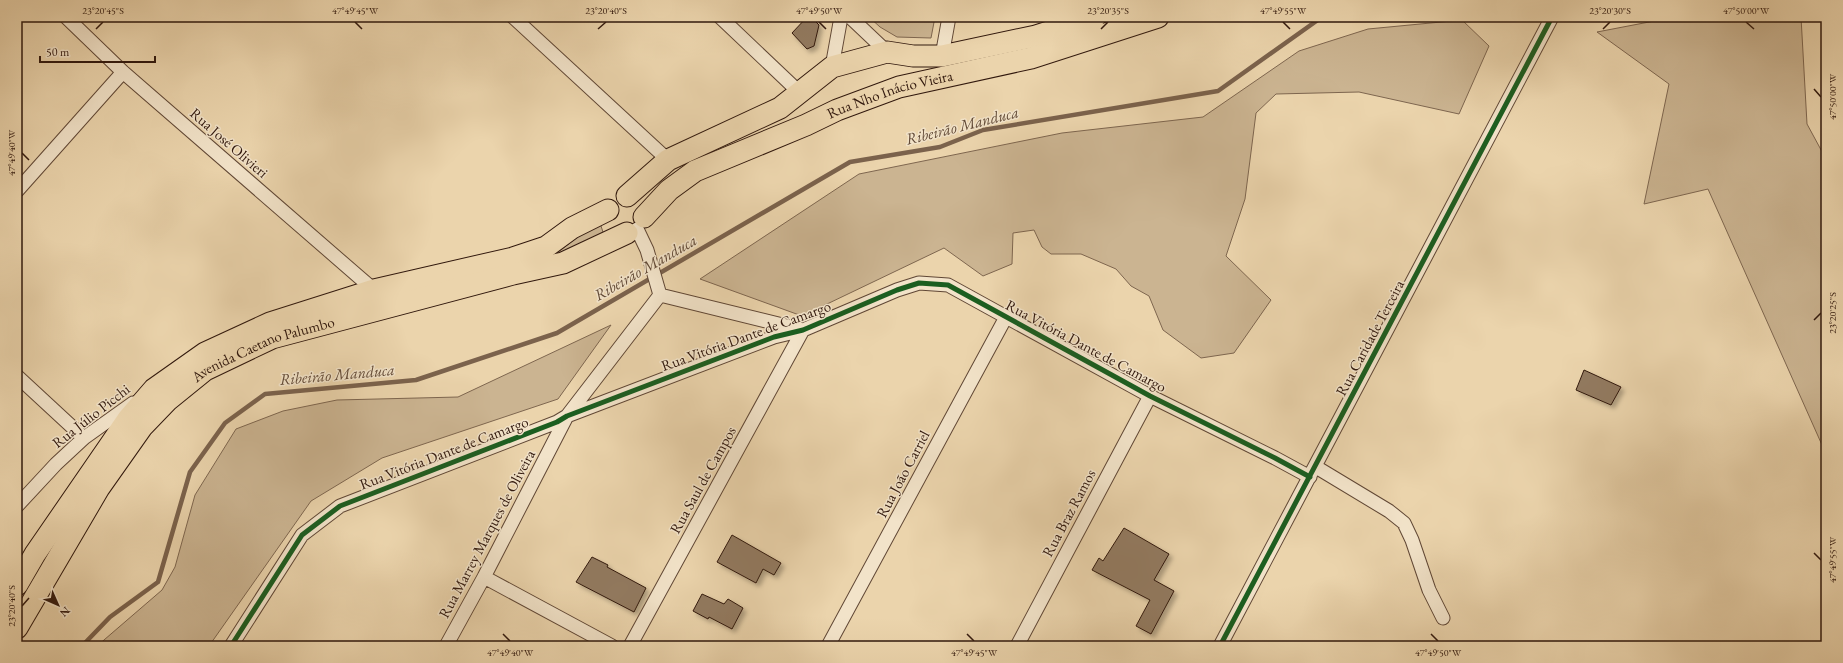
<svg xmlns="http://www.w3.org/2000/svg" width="1843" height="663" viewBox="0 0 1843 663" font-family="'EB Garamond',serif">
  <defs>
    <filter id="shadow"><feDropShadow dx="3.5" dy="3.5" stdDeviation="2" flood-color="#0004"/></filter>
  </defs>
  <rect width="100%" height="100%" fill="#ebd4ac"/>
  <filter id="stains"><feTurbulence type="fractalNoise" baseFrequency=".005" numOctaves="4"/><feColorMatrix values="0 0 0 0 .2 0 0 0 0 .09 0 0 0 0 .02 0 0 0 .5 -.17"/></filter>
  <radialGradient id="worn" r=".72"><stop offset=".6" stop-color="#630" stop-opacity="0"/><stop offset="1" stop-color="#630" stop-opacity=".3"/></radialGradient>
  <path fill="#cbb491" stroke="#7e664f" d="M 869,17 L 935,17 L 931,38 L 897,37 L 880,27 Z
    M 1675,17 L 1801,17 L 1807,124 L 1826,159 L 1826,454 L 1708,189 L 1644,204 L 1669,84 L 1597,32 Z
    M 1462,20 L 1489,46 L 1459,114 L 1359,92 L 1276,94 L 1256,113 L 1245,199 L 1226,256 L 1271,300 L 1234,353 L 1201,358 L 1163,330 L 1149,296 L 1131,286 L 1116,269 L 1081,254 L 1051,254 L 1042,247 L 1034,230 L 1013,233 L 1012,264 L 983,276 L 944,248 L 802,316 L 700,279 L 859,174 L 1062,133 L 1203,117 L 1299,51 L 1368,29 Z
    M 599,220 L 603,232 L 607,236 L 545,259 L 557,253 Z
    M 611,325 L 558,399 L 382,458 L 311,501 L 209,646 L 97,646 L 162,590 L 175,567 L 195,495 L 236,429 L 283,411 L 337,400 L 458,397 Z"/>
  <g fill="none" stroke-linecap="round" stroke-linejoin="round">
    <path stroke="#7b624c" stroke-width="4.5" d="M 1590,17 L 1593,17
      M 82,646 L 110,617 L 158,582 L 190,472 L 225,423 L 265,394 L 416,380 L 557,333 L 850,162 L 940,147 L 983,130 L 1218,91 L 1322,17"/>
  </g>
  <path fill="#927a60" stroke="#31180d" filter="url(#shadow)" d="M 807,17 L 811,17 L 819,25 L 814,46 L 807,49 L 792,33 Z
    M 1584,370 L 1621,387 L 1611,405 L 1576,390 Z
    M 1124,528 L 1169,554 L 1154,580 L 1174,591 L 1151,634 L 1136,626 L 1150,600 L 1092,570 L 1099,558 L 1103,561 Z
    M 732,535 L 781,563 L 774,575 L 763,569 L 756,583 L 717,562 Z
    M 592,557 L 608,565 L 607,567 L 646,588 L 634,612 L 576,582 Z
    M 702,594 L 724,604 L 728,599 L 743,608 L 732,629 L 709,617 L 708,619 L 693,611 Z"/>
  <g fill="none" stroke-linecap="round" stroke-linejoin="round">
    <g stroke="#604735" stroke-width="15">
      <path id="minor" d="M 66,17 L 123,72 L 374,290
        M 513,17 L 668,160
        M 720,17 L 799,92
        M 850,17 L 887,52
        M 942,56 L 949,17
        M 832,67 L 841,17
        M 17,191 L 123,72
        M 637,229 L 647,250 L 660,295
        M 17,376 L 84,438
        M 1316,467 L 1389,511 L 1404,523 L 1412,540 L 1429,590 L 1443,618
        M 17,506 L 56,464 L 84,438 L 133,403
        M 484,577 L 612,646
        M 231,646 L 302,535 L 340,506 L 557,422 L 567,416 L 774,337 L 803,330 L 897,290 L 919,283 L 948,285 L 1150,396 L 1275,458 L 1310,477
        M 446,646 L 484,577 L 567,416 L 660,295
        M 630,646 L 803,330 L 660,295
        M 828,646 L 1006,317
        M 1017,646 L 1150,396
        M 1220,646 L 1552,17"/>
    </g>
    <g stroke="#31180d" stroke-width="23">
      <g id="primary">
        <path d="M 627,196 L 668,160 L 780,108 L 832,67 L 887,52 L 913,56 L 942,56 L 1036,36 L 1095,17"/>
        <path id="s1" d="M 644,217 L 669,190 L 695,171 L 806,125 L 837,110 L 899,87 L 1031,58 L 1158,17"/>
        <path d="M 17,585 L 35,554 L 128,419 L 154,389 L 205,353 L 270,323 L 374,290 L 513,258 L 546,247 L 572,228 L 608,210"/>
        <path id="s2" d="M 17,628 L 99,488 L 142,427 L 168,400 L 205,370 L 272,338 L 513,274 L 563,263 L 627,233"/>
      </g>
    </g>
    <use href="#minor" stroke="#f2e3c9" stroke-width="13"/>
    <use href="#primary" stroke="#ebd4ac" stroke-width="21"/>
    <g stroke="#f2e3c9" stroke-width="8">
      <path id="cycleway" d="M 231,646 L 302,535 L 340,506 L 557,422 L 567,416 L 774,337 L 803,330 L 897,290 L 919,283 L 948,285 L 1150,396 L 1275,458 L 1310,477
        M 1220,646 L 1552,17"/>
    </g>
    <use href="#cycleway" stroke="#1b5e20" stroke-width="5"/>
  </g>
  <path fill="none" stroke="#31180d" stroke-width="1.5" d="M 355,22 L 362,29M 819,22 L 826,29M 1283,22 L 1290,29M 1746,22 L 1754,29M 96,29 L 103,22M 598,29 L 606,22M 1101,29 L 1108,22M 1603,29 L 1610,22M 1814,89 L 1821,97M 22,153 L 29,160M 1814,320 L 1821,313M 1814,553 L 1821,560M 22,606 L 29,598M 503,634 L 510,641M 967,634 L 974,641M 1431,634 L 1438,641"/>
  <g text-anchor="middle" stroke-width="3" stroke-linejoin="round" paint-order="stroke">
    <g font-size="15" fill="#31180d" stroke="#f2e3c9">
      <text dy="5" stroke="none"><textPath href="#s1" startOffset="279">Rua Nho Inácio Vieira</textPath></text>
      <text transform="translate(229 143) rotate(41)" y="5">Rua José Olivieri</text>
      <text transform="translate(746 336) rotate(-20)" y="5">Rua Vitória Dante de Camargo</text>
      <text transform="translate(1370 338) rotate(-62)" y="5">Rua Caridade Terceira</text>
      <text transform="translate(1086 346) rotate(28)" y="5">Rua Vitória Dante de Camargo</text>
      <text dy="5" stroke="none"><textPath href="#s2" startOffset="384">Avenida Caetano Palumbo</textPath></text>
      <text transform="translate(91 416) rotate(-38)" y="5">Rua Júlio Picchi</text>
      <text transform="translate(444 453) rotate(-21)" y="5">Rua Vitória Dante de Camargo</text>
      <text transform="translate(903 474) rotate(-62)" y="5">Rua João Carriel</text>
      <text transform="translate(703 480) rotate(-61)" y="5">Rua Saul de Campos</text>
      <text transform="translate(1069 513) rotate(-62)" y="5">Rua Braz Ramos</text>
      <text transform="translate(487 534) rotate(-62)" y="5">Rua Marrey Marques de Oliveira</text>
    </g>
    <g font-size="16" font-style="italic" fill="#624a37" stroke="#f2e3c9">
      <text transform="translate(962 125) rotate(-14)" y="6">Ribeirão Manduca</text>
      <text transform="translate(645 267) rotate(-30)" y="6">Ribeirão Manduca</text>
      <text transform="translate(337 374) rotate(-5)" y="6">Ribeirão Manduca</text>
    </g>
  </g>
  <rect width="1843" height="663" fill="none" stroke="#ebd4ac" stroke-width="44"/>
  <g transform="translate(58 605) rotate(135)" stroke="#f2e3c9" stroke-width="3" paint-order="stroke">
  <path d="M0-3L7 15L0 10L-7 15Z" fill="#31180d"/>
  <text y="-6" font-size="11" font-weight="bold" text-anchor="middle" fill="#31180d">N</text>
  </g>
  <path d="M40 56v6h115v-6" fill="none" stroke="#31180d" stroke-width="2"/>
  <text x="46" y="56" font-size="12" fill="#31180d" stroke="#f2e3c9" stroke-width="3" paint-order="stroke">50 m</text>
  <rect x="22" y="22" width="1799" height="619" fill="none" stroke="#31180d" stroke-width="1.5"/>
  <g font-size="10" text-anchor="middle" fill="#31180d">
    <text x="103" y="14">23°20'45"S</text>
    <text x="355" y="14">47°49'45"W</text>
    <text x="606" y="14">23°20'40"S</text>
    <text x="819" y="14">47°49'50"W</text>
    <text x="1108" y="14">23°20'35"S</text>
    <text x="1283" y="14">47°49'55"W</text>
    <text x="1610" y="14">23°20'30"S</text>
    <text x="1746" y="14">47°50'00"W</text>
    <text transform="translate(1832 97) rotate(-90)" y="4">47°50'00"W</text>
    <text transform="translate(11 153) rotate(-90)" y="4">47°49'40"W</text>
    <text transform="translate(1832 313) rotate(-90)" y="4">23°20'25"S</text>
    <text transform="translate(1832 560) rotate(-90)" y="4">47°49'55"W</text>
    <text transform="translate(11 606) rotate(-90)" y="4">23°20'40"S</text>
    <text x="510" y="656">47°49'40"W</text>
    <text x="974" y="656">47°49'45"W</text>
    <text x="1438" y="656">47°49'50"W</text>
  </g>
  <rect width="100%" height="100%" filter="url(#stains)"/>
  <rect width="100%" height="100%" fill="url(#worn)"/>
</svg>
